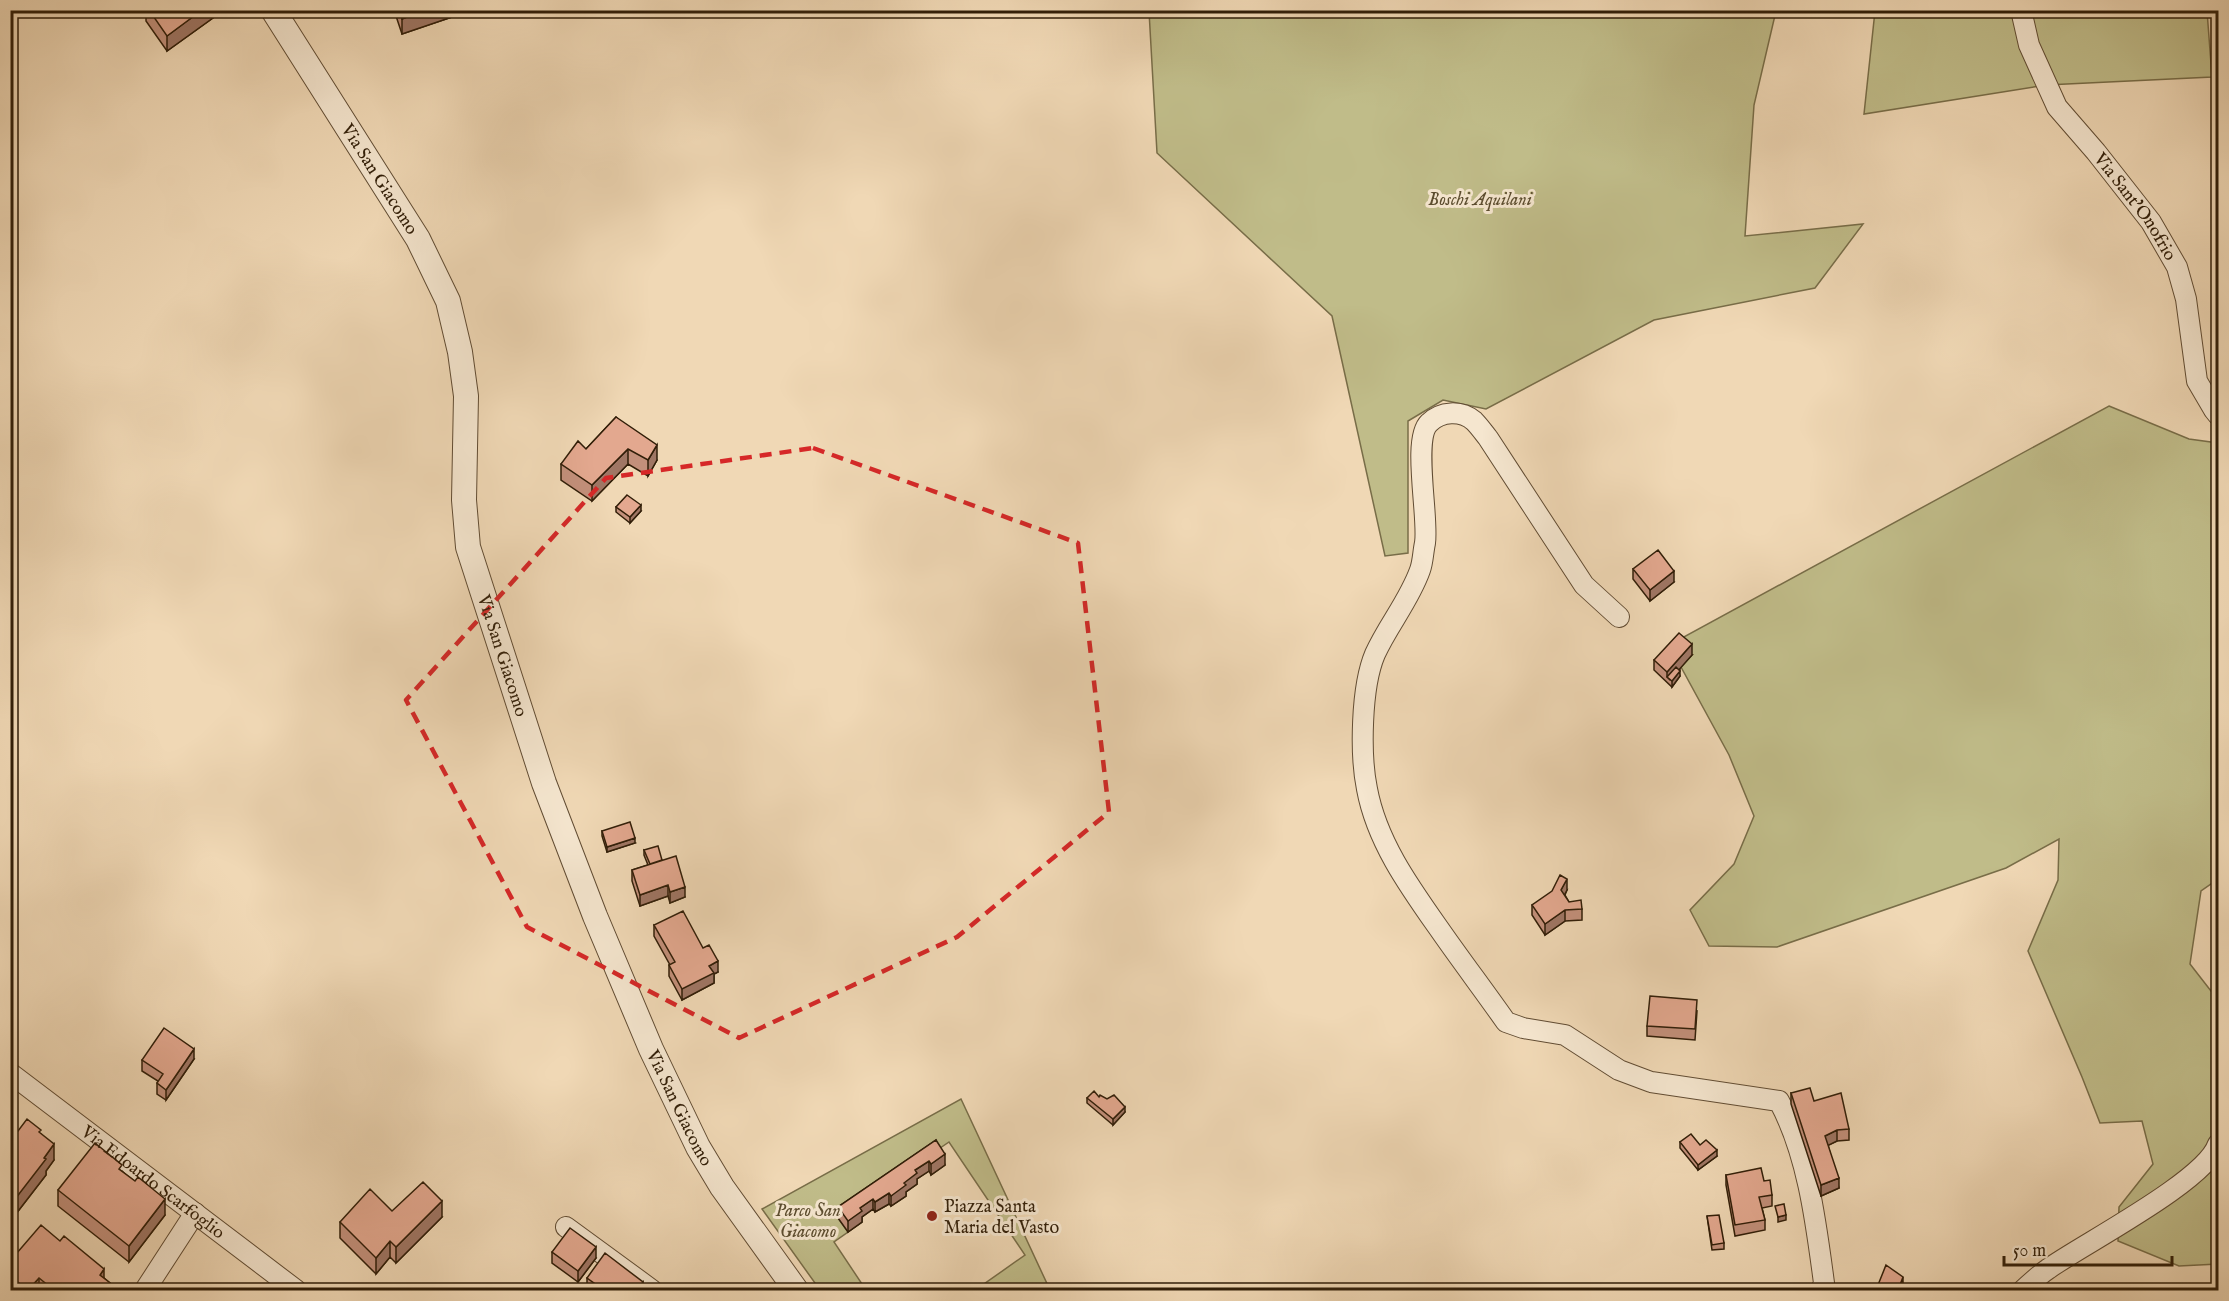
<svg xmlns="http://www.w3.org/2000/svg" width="2229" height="1301" viewBox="0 0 2229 1301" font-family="'IM FELL English',serif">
  <rect width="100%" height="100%" fill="#f0d8b5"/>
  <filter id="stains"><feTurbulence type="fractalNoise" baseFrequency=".00333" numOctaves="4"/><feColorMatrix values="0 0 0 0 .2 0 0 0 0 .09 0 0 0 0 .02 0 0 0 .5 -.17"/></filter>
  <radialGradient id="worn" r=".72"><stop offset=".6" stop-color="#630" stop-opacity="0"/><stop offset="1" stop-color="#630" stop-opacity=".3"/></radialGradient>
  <path fill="#c0bc89" stroke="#786d48" stroke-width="1.5" d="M 1149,11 L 1776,11 L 1754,105 L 1745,236 L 1863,224 L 1815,288 L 1654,320 L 1486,409 L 1443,400 L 1408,421 L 1408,553 L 1385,556 L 1332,316 L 1157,153 Z
    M 1875,11 L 2207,11 L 2212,77 L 2046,85 L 1864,114 Z
    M 2109,406 L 2189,439 L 2218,443 L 2218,879 L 2201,891 L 2190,964 L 2218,1000 L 2218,1264 L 2179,1266 L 2118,1241 L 2119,1207 L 2153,1164 L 2142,1121 L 2100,1123 L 2082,1077 L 2028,951 L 2058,880 L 2059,839 L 2006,868 L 1777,947 L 1709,946 L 1690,910 L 1734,864 L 1754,816 L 1729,755 L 1669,645 Z
    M 961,1099 L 1050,1290 L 989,1290 L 984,1284 L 1025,1255 L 949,1142 L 838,1218 L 848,1232 L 834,1242 L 866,1290 L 820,1290 L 762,1209 Z"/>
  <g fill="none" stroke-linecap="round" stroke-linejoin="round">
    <g stroke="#614c33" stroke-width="22">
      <g id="minor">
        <path id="s1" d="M 2021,10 L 2029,45 L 2057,107 L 2096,152 L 2151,222 L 2177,267 L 2186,299 L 2197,381 L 2214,410 L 2218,415"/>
        <path d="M 1619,617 L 1584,585 L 1488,438 C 1484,433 1479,426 1474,421 C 1461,410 1441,411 1429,423 C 1412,439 1429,518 1425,543 C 1423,552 1423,562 1420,570 C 1409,601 1388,625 1375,654 C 1361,687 1360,755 1367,789 C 1377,843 1411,889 1442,933 C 1463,963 1485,992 1506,1022 L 1523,1028 L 1565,1035 L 1619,1070 L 1651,1082 L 1779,1101 C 1808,1155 1816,1223 1824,1283 L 1821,1290"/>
        <path id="s2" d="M 10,1073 L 296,1290"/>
        <path d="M 566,1227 L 652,1290"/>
        <path d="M 145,1290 L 195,1213"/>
        <path d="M 2023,1290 C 2031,1283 2039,1275 2048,1269 C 2083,1244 2206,1181 2218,1144"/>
      </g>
    </g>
    <g stroke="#614c33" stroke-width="26">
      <g id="tertiary">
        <path id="s3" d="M 273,10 L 418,239 L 448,301 L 460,352 L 466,396 L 464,500 L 468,547 L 544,783 L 595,916 L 651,1049 L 698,1147 L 722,1187 L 796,1290"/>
      </g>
    </g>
    <use href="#minor" stroke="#f5e6cf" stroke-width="20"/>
    <use href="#tertiary" stroke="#f5e6cf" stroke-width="24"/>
  </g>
  <path fill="#c3907b" stroke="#311e08" stroke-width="1.5" d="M 146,10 L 224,10 L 167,51 L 146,21 Z
    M 394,10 L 461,10 L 461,14 L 402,34 Z
    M 616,417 L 657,460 L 648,476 L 628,464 L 592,501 L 561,480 L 561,464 L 586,449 Z
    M 616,507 L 641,511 L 630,523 L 616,512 Z
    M 1633,569 L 1674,582 L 1650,601 L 1633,579 Z
    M 1692,655 L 1678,670 L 1680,676 L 1672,687 L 1654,670 L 1654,660 Z
    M 602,831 L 635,843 L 607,852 L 602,836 Z
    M 644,850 L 662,860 L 685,897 L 670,903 L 668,896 L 640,906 L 632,881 L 632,870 L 648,865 L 644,855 Z
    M 1567,890 L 1565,895 L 1569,902 L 1582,909 L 1582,920 L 1565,921 L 1545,935 L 1532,915 L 1532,905 Z
    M 654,925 L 703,948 L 718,972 L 714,974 L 714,983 L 682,1000 L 669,976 L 669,965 L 670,965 L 654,936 Z
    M 1697,1011 L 1695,1040 L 1647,1036 L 1647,1026 Z
    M 194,1059 L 166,1100 L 157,1094 L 157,1083 L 158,1081 L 142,1071 L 142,1060 Z
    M 1791,1093 L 1814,1101 L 1849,1129 L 1849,1140 L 1837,1141 L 1828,1145 L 1839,1188 L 1821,1196 L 1791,1104 Z
    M 1099,1097 L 1125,1112 L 1113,1125 L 1087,1103 L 1087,1098 Z
    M 41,1134 L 54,1160 L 46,1171 L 46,1175 L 12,1219 L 10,1218 L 10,1135 Z
    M 936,1140 L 945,1165 L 931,1175 L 929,1171 L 917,1179 L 917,1184 L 906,1192 L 906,1196 L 891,1206 L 889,1204 L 875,1212 L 873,1209 L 862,1217 L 862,1222 L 848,1232 L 838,1218 L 838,1207 Z
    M 1680,1142 L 1700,1145 L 1717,1156 L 1698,1170 L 1680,1148 Z
    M 122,1171 L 165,1215 L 129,1262 L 58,1206 L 58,1190 Z
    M 1726,1175 L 1764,1181 L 1772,1195 L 1772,1206 L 1762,1208 L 1765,1220 L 1765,1230 L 1735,1236 L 1726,1185 Z
    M 392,1211 L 442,1217 L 396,1263 L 390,1257 L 376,1274 L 340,1238 L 340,1222 Z
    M 1707,1216 L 1724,1243 L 1724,1249 L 1712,1250 Z
    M 552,1252 L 596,1258 L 578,1282 L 552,1263 Z
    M 10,1261 L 104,1278 L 118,1290 L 10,1290 Z
    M 587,1278 L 643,1290 L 655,1290 L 590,1290 L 587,1288 Z"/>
  <path fill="#9f7664" stroke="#311e08" stroke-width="1.5" d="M 202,10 L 224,10 L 167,51 L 167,36 Z
    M 425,10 L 461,10 L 461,14 L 402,34 L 402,19 Z
    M 657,445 L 657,460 L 648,476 L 648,460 Z
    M 628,449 L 628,464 L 592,501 L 592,485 Z
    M 641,505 L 641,511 L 630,523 L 630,517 Z
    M 1674,571 L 1674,582 L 1650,601 L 1650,590 Z
    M 1692,644 L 1692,655 L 1670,680 L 1667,677 L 1667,672 Z
    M 1680,671 L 1680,676 L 1672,687 L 1672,681 Z
    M 635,838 L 635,843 L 607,852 L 607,847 Z
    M 1567,879 L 1567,890 L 1561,901 L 1561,890 Z
    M 668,885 L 668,896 L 640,906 L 640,895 Z
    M 685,887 L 685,897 L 670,903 L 670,892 Z
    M 1565,910 L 1565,921 L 1545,935 L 1545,924 Z
    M 718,961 L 718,972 L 714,974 L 714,983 L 682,1000 L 682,989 L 709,966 Z
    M 194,1049 L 194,1059 L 166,1100 L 166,1090 Z
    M 1125,1107 L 1125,1112 L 1113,1125 L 1113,1119 Z
    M 1837,1130 L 1837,1141 L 1825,1147 L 1825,1136 Z
    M 54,1144 L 54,1160 L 46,1171 L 46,1175 L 12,1219 L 12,1203 Z
    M 1717,1150 L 1717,1156 L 1698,1170 L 1698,1165 Z
    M 945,1154 L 945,1165 L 931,1175 L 931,1164 Z
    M 929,1161 L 929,1171 L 917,1179 L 917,1184 L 906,1192 L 906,1196 L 891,1206 L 891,1196 L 915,1170 Z
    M 1839,1178 L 1839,1188 L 1821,1196 L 1821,1185 Z
    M 889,1193 L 889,1204 L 875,1212 L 875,1202 Z
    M 165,1199 L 165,1215 L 129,1262 L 129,1246 Z
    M 873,1199 L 873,1209 L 862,1217 L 862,1222 L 848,1232 L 848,1221 L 860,1208 Z
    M 442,1201 L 442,1217 L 396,1263 L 396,1247 Z
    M 1786,1215 L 1786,1220 L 1778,1222 L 1778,1217 Z
    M 390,1241 L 390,1257 L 376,1274 L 376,1258 Z
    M 596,1247 L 596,1258 L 578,1282 L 578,1271 Z
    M 104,1269 L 104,1285 L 100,1275 Z
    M 1903,1277 L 1903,1287 L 1901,1290 L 1898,1290 Z
    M 39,1278 L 39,1290 L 28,1290 Z
    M 643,1282 L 643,1290 L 637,1290 Z"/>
  <path fill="#e3a88f" stroke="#311e08" stroke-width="1.5" d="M 149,10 L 202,10 L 167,36 Z
    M 400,10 L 425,10 L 402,19 Z
    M 616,417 L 657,445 L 648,460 L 628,449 L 592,485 L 561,464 L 578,441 L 586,449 Z
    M 627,495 L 641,505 L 630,517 L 616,507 Z
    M 1658,550 L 1674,571 L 1650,590 L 1633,569 Z
    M 1679,633 L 1692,644 L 1667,672 L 1654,660 Z
    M 1676,667 L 1680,671 L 1672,681 L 1667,677 Z
    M 630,822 L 635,838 L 607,847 L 602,831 Z
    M 658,846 L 662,860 L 650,864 L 644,850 Z
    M 676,856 L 685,887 L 670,892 L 668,885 L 640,895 L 632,870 Z
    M 1560,875 L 1567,879 L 1561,890 L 1569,902 L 1581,900 L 1582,909 L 1565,910 L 1545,924 L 1532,905 L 1552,891 Z
    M 683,911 L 703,948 L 709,945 L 718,961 L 709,966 L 714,973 L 682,989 L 669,965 L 675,962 L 654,925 Z
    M 1650,996 L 1697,1000 L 1695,1029 L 1647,1026 Z
    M 164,1028 L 194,1049 L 166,1090 L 157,1083 L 163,1074 L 142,1060 Z
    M 1810,1088 L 1814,1101 L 1841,1093 L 1849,1129 L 1837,1130 L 1825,1136 L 1839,1178 L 1821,1185 L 1791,1093 Z
    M 1094,1091 L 1099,1097 L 1100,1095 L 1107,1099 L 1114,1095 L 1125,1107 L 1113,1119 L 1087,1098 Z
    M 27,1119 L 41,1130 L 39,1132 L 54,1144 L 44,1158 L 46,1159 L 12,1203 L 10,1202 L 10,1135 L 12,1133 L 15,1135 Z
    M 1691,1134 L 1700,1145 L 1706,1140 L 1717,1150 L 1698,1165 L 1680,1142 Z
    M 936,1140 L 945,1154 L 931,1164 L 929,1161 L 915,1170 L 917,1173 L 904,1183 L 906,1185 L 891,1196 L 889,1193 L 875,1202 L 873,1199 L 860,1208 L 862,1211 L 848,1221 L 838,1207 Z
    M 95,1143 L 122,1165 L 119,1169 L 135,1181 L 138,1177 L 165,1199 L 129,1246 L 58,1190 Z
    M 1761,1168 L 1764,1181 L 1770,1180 L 1772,1195 L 1759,1197 L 1765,1220 L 1735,1225 L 1726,1175 Z
    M 423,1182 L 442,1201 L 396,1247 L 390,1241 L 376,1258 L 340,1222 L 370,1189 L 392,1211 Z
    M 1784,1204 L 1786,1215 L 1778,1217 L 1775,1206 Z
    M 1719,1215 L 1724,1243 L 1712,1245 L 1707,1216 Z
    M 41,1225 L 60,1241 L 64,1236 L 104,1269 L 100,1275 L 118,1289 L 117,1290 L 54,1290 L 39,1278 L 28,1290 L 10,1276 L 10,1261 Z
    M 570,1228 L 596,1247 L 578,1271 L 552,1252 Z
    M 605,1253 L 643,1282 L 637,1290 L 604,1290 L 587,1278 Z
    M 1886,1265 L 1903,1277 L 1898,1290 L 1876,1290 Z
    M 647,1285 L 655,1290 L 643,1290 Z"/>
  <path fill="none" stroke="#d62828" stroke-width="4.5" stroke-dasharray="12 8" stroke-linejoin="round" d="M 813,448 L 1078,543 L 1109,812 L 957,937 L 739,1038 L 527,927 L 406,700 L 606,478 Z"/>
  <circle fill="#8f2418" stroke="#f5e6cf" stroke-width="2" cx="932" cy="1216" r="6"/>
  <g text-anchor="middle" stroke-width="6" stroke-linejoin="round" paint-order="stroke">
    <g font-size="18" fill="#311e08" stroke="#f5e6cf">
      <text dy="6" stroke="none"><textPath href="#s3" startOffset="200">Via San Giacomo</textPath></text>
      <text dy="6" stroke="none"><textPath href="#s1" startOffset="231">Via Sant'Onofrio</textPath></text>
      <text dy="6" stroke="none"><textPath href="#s3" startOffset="702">Via San Giacomo</textPath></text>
      <text dy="6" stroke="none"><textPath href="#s3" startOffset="1188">Via San Giacomo</textPath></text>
      <text dy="6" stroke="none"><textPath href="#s2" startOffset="180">Via Edoardo Scarfoglio</textPath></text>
    </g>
    <g font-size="18" font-style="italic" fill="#5c4d2f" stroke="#f5e6cf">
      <text x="1480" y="205">Boschi Aquilani</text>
      <text x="808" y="1216">Parco San<tspan x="808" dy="21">Giacomo</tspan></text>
    </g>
    <g font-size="18" fill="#311e08" stroke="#f5e6cf" text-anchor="start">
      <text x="944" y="1212">Piazza Santa<tspan x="944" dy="21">Maria del Vasto</tspan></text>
    </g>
  </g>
  <rect width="2229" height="1301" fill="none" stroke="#f0d8b5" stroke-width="36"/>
  <rect x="12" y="12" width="2205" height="1277" fill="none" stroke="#311e08" stroke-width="3"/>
  <rect x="18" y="18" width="2193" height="1265" fill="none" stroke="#311e08" stroke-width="1.5"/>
  <path d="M2004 1256v9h168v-9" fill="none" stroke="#311e08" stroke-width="3"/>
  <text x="2013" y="1256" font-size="18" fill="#311e08" stroke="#f5e6cf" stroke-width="4.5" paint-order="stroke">50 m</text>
  <rect width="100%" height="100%" filter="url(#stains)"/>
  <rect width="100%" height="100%" fill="url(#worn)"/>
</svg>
